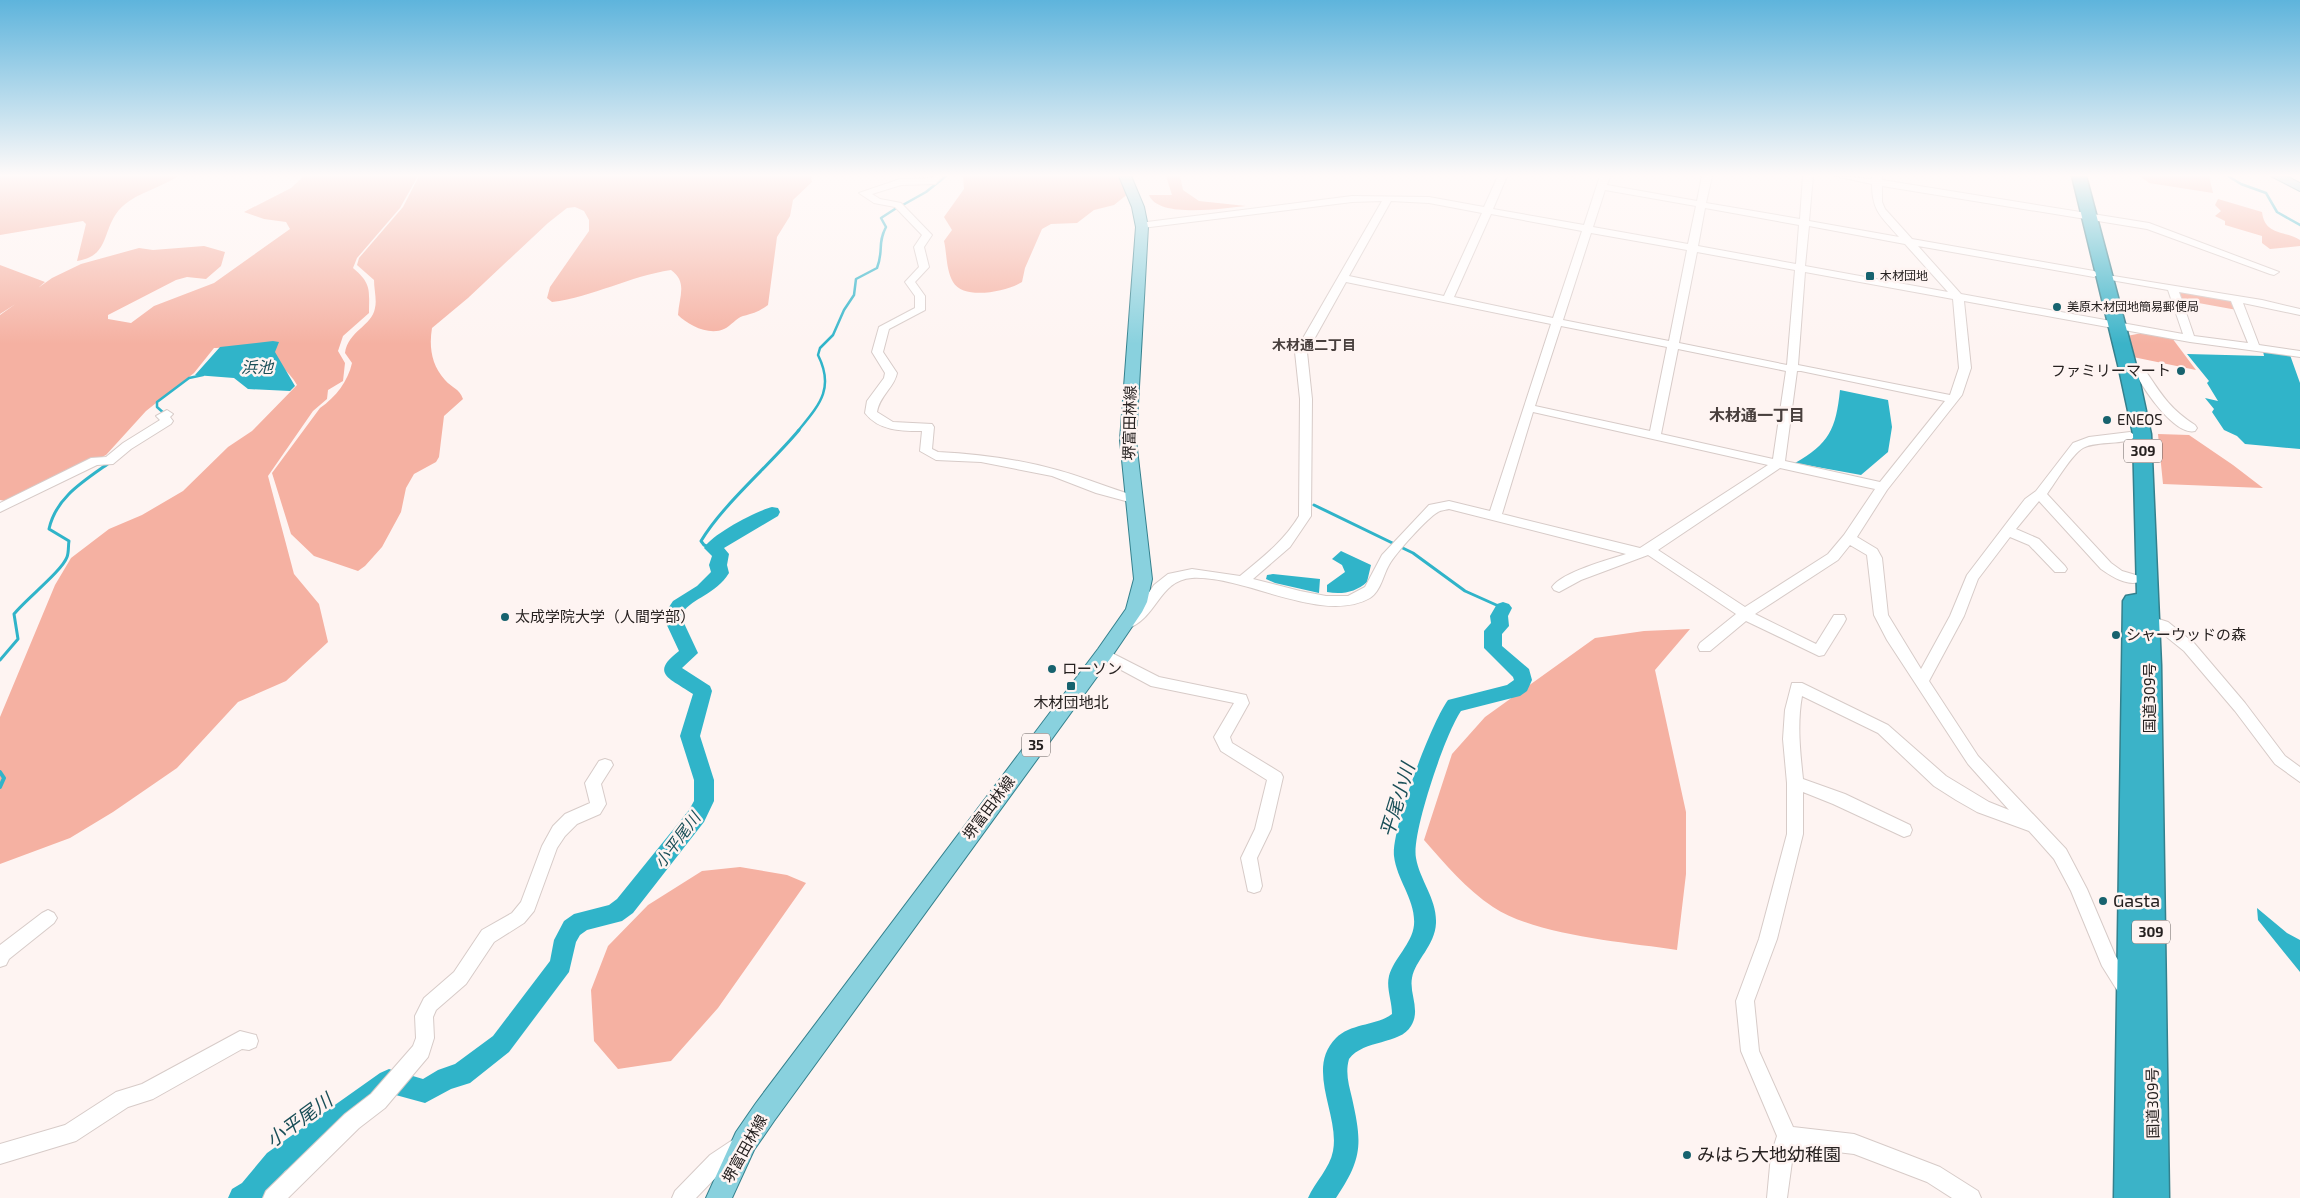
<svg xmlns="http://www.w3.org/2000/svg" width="2300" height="1198" viewBox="0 0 2300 1198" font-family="'Exo 2','Noto Sans JP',sans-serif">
  <rect width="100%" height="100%" fill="#fef4f2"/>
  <path fill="#f5b1a2" d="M 0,176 L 178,176 C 160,189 129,194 116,214 C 102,235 108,256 77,261 L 86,224 L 83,221 L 0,235 Z
    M 304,176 L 418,176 L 400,208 L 357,258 L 353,268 C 372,284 369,290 369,313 L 343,336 L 338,351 L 345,363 L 343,381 L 328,390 L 327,399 L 313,411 L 268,476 L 294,574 L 319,604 L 328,642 L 286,681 L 238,702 L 177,768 L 113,812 L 70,838 L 0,864 L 0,717 L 55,585 L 71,558 L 109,529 L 142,515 L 183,491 L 228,447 L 252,431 L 297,385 C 288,368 264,353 246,347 C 237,344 223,348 214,348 L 194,373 L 146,411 L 106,455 L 11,502 L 0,500 L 0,315 L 52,278 L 81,264 L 139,248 L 153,250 L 204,246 L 225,252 L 221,266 L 206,279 L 187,277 L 176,280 L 108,315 L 108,319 L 131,323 L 154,306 L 214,283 L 290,229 L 286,222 L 264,219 L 244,212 L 291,188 Z
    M 419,176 L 811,176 L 812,182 L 793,200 L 790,216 L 777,237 L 768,305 C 758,312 754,313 743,316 C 736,318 731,326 724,329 C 709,336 688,325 678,315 C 679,297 688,282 671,270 C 630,276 593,297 552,302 L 547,298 L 550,287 L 589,231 L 589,220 L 584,211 L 575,207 L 567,208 L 548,223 L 468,298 L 432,328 C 429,346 431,365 445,380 C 452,388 459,388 463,399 L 444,416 L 439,457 L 436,462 L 414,474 L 406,488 L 401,512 L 382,547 L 365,566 L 358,571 L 314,556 L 291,534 L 272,473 L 320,408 C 336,397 348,381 352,363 L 345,353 C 348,331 372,326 375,308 C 377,300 374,289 374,280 L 357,265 L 359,258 L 403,207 Z
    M 963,176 L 1120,176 L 1129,193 L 1114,205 L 1094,210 L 1077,223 L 1051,224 L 1042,229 L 1025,268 L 1022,282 C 1008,291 964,301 953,282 C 946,270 947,254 944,241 L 952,230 L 944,217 L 964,189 Z
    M 1166,176 L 1180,176 L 1183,190 L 1199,201 L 1246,206 C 1225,208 1158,219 1149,195 L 1172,195 Z
    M 2140,176 L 2209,176 L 2213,193 L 2149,183 Z
    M 2218,199 L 2262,212 C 2265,236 2284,230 2300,240 L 2300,246 L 2270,249 L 2262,243 L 2262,236 L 2225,225 L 2225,221 L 2215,216 L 2221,211 L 2215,205 Z
    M 0,265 L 45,282 L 31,294 L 0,314 Z
    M 2183,292 L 2231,301 L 2237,310 L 2182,300 L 2180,293 Z
    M 2142,333 L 2172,338 L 2196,370 L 2133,357 L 2127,336 Z
    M 2158,434 L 2189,435 L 2233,465 L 2263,488 L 2163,484 Z
    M 1690,629 L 1655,670 L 1686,812 L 1686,874 L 1677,950 C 1624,942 1537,936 1493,907 C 1466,889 1445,864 1424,840 L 1452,754 L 1485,717 L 1595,638 L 1644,631 Z
    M 740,867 L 787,875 L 806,883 L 718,1008 L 671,1061 L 618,1069 L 594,1041 L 591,990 L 608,946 L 648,905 L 702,871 Z"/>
  <path fill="#30b4c9" d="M 273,341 L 279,342 L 275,352 L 295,386 L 290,391 L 248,389 L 234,378 L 195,375 L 220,347 Z
    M 2263,351 L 2290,355 L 2300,383 L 2300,449 L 2245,444 L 2237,436 L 2224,430 L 2212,412 L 2214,409 L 2205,398 L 2218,401 L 2207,383 L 2209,381 L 2187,354 L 2264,356 Z
    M 1840,390 L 1888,400 L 1892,427 L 1888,452 L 1861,475 L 1795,463 C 1829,444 1836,429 1840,390 Z
    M 1341,551 L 1371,565 L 1367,582 C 1356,592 1342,595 1327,592 L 1327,585 L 1345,572 L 1342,565 L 1332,559 Z
    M 1273,574 L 1320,579 L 1319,593 L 1275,583 L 1266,579 L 1267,575 Z
    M 2257,908 L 2287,933 L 2300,940 L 2300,972 L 2258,920 Z"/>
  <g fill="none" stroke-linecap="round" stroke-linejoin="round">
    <path stroke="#30b4c9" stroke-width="2.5" d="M 2228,176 L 2241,184 L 2266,193 L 2277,212 L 2300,225
      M 901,206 L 926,192 L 946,176
      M 166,415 L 157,407 L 157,402 L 189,378 L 203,375
      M 798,431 C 819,405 835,389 818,355 L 820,348 L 833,335 L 844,310 L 854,295 L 856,279 L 877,268 C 884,250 877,244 886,227 L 881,218 L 898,207"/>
    <path stroke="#30b4c9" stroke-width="3" d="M 1314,505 L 1413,553 L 1465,591 L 1503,608
      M 712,548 L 704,545 L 701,541 C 724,503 769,466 799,430
      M 0,660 L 18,639 L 14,614 C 26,599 62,571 67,557 C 69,552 68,546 69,541 L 49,529 C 56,497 84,481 109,463"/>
    <path stroke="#30b4c9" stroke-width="4" d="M 0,772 L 4,778 L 0,787"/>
    <path fill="#30b4c9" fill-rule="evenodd" d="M 772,507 L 778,508 L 780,512 L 778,516 L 724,548 L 729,554 L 727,565 L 729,573 C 715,595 694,597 682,613 L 683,621 L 698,653 L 682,668 L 710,686 L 712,691 L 700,736 L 714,780 L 714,801 L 704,822 L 633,913 L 622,921 L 587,930 L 580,935 L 576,942 L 569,972 L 509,1052 L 470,1083 L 451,1089 L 425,1103 L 392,1094 L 285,1171 L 263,1198 L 228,1198 L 232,1189 L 242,1183 L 267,1153 L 380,1073 L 389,1069 L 423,1079 L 438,1070 L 455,1064 L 493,1036 L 550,961 L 554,940 L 564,921 L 574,914 L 609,905 L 617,899 L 689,810 L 694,801 L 694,780 L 680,736 L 693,694 C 670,678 649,674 679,651 L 665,621 L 665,613 L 673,601 L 697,586 L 711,572 L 709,565 L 712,556 L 704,548 C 712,534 756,511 772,507 Z
      M 1503,602 L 1509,604 L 1512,608 L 1508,616 L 1509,626 L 1502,634 L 1502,646 L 1529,669 L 1532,680 L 1527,691 L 1520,696 L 1461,711 C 1446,732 1411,834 1416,858 C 1420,881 1437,899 1436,923 C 1435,946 1415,960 1412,978 C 1409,994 1421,1010 1411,1026 C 1400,1045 1364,1039 1349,1059 C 1345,1073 1349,1085 1352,1098 C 1362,1143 1363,1158 1336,1198 L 1308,1198 C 1315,1182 1330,1168 1333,1151 C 1340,1115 1305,1069 1336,1038 C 1351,1023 1376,1026 1392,1014 C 1392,1001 1386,988 1389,976 C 1394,958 1412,944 1414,925 C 1416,900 1397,881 1394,856 C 1391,830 1431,723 1448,700 L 1507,685 L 1514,680 L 1513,677 L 1484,648 L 1484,631 L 1491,623 L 1490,616 L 1497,604 Z"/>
    <g stroke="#d7cbc8" stroke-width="2">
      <path id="minor" d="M 934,176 L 943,176 L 935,184 L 901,185 L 872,194 L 880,199 L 901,203 L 932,235 L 924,247 L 929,267 L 915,282 L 925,296 L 925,310 L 889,329 L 883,352 L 897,373 C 894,388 880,395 877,412 L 893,422 L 932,424 L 934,427 L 932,449 L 938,452 C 978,454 1018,459 1057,470 C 1084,477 1110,489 1137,496 L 1139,499 L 1137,502 L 1133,503 L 1096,493 L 1052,476 L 981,462 L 936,460 L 920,451 L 922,431 C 901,431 879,431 865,413 L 867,401 L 884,378 L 885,373 L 872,352 L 879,327 L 915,308 L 915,296 L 905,282 L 919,267 L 914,247 L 922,235 L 895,207 L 874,203 L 859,193 L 900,179 L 932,178 Z
        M 1498,176 L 1507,176 L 1493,209 L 1584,225 L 1600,176 L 1610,176 L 1607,185 L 1697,201 L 1702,176 L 1712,176 L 1706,203 L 1800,219 L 1803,176 L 1813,176 L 1809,221 L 1899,237 C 1882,217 1872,212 1872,184 L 1835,176 L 1872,179 L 1872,176 L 1882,176 L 1882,180 L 2149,223 L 2279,272 L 2274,275 L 2270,274 L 2147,229 L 1882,186 L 1882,202 L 1885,209 L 1912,239 L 2094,271 L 2099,274 L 2094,277 L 1918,246 L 1961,294 L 2183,334 L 2168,290 L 2105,279 L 2101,278 L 2101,274 L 2262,300 L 2300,309 L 2300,315 L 2243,303 L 2259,345 L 2300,351 L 2300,357 L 2190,342 L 1964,301 L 1971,368 L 1962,395 L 1887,490 L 1857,537 L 1877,549 L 1882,558 L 1888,615 L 1921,669 L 1950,616 L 1967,575 L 2025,499 L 2036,491 L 2073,443 L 2089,437 L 2130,432 L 2136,436 C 2127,446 2097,440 2083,448 C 2072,454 2055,483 2047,494 L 2111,563 L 2122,571 L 2139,576 L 2141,579 L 2139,582 C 2126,586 2111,576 2101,569 L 2039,501 L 2016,529 L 2039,539 L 2065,566 L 2067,569 L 2065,572 L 2055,572 L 2029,545 L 2010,537 L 1978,579 L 1964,616 L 1929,681 L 1978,756 L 2066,849 L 2087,889 L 2115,955 L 2137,992 L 2134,998 L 2128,1000 L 2122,998 L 2102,966 L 2071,891 L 2054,859 L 2029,831 L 1977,812 L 1956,800 L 1934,786 L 1878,733 L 1802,696 C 1797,724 1800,751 1803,779 L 1845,794 L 1910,825 L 1912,830 L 1910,835 L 1904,837 L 1833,804 L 1803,792 L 1803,834 L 1777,939 L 1754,1001 L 1759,1051 L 1793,1127 L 1854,1134 L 1940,1167 L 1978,1191 L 1981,1198 L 1952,1198 L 1927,1182 L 1854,1154 L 1794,1147 L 1787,1198 L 1767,1198 L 1771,1155 L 1777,1136 L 1741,1051 L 1736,1001 L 1759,939 L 1787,834 L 1787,783 L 1783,739 L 1785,710 L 1792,683 L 1802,683 L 1888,725 L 1946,776 L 1989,802 L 2009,810 L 1968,764 L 1887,640 L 1874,615 L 1867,555 L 1850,545 L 1838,560 L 1755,614 L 1816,644 L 1834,615 L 1844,615 L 1846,619 L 1844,623 L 1824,655 L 1819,656 L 1746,621 L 1710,651 L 1700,651 L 1698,647 L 1700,643 L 1736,614 L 1648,555 L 1581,580 L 1559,592 L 1554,590 L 1552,587 C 1562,572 1608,560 1626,554 L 1449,509 C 1446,510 1441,510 1438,512 C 1427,518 1395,554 1389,565 C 1383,575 1381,591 1370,598 C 1323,625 1244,575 1192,578 C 1158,580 1157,620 1126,629 L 1119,624 L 1137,610 L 1154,585 L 1168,574 L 1192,569 L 1240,576 C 1262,558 1284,541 1299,516 L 1300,399 L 1295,352 L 1382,201 L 1352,202 L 1142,228 L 1137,225 L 1139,223 L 1352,196 L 1429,197 L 1484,207 ZM 1605,190 L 1696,206 L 1688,244 L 1593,227 ZM 1391,201 L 1429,203 L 1482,213 L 1444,296 L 1349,276 ZM 1705,208 L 1799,225 L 1796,264 L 1698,246 ZM 1491,214 L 1582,231 L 1553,318 L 1454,297 ZM 1809,226 L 1905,244 L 1948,292 L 1805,266 ZM 1591,233 L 1687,250 L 1669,341 L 1563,320 ZM 1697,252 L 1795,270 L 1787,365 L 1679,343 ZM 1805,272 L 1953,299 L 1959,368 L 1950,395 L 1798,365 ZM 1346,282 L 1551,324 L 1490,511 L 1449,501 L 1429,505 L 1382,555 L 1365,587 L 1348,596 L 1326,596 L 1300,591 L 1253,579 L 1290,547 L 1311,516 L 1312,399 L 1307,352 ZM 2179,292 L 2231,301 L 2248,343 L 2194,336 ZM 1561,326 L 1667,347 L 1650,431 L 1535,406 ZM 1678,349 L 1786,371 L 1773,459 L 1661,434 ZM 1797,371 L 1801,371 L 1945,401 L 1880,482 L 1785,461 ZM 1533,412 L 1768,465 L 1640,548 L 1502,514 ZM 1780,468 L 1875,489 L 1844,535 L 1828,554 L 1745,607 L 1658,550 Z
        M 2128,366 L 2145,370 C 2161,394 2170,409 2195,425 L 2197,428 L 2195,431 C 2175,436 2144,390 2136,374 L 2124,371 L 2122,369 Z
        M 167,410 L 173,414 L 170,417 L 173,421 L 171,424 L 131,449 L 113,464 L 97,465 L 0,512 L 0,503 L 91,458 L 106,457 L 123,443 L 160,420 L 156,416 Z
        M 2143,614 L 2168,622 L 2194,643 L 2245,703 L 2285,756 L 2300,767 L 2300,782 L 2275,764 L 2235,711 L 2184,651 L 2158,630 L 2138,623 L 2136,619 Z
        M 1104,649 L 1159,677 L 1246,695 L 1249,703 L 1230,737 L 1232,743 L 1281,773 L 1283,777 L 1271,829 L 1257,858 L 1262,886 L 1260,891 L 1254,893 L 1248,891 L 1241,858 L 1255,829 L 1267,780 L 1221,751 L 1214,737 L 1234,703 L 1151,686 L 1099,658 L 1097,654 L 1099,650 Z
        M 605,759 L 611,761 L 613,765 L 601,784 L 606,804 L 600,814 L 577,824 L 565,836 L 557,848 L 534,911 L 524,923 L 494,942 L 466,984 L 436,1010 L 433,1017 L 434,1038 L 428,1057 L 385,1108 L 359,1128 L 288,1198 L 263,1198 L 266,1191 L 345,1114 L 371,1094 L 413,1046 L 416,1038 L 415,1016 L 424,998 L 454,972 L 482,930 L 512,913 L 521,902 L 542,846 L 553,826 L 565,814 L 590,803 L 585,783 L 599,761 Z
        M 48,910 L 54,913 L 57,918 L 54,923 L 9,959 L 6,965 L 0,967 L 0,945 L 42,913 Z
        M 240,1031 L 256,1035 L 258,1041 L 256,1047 L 249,1050 L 242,1049 L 153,1099 L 128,1107 L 76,1141 L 0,1164 L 0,1144 L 65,1125 L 116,1092 L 142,1084 Z
        M 740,1135 L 747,1138 L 750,1145 L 747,1152 L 724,1169 L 696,1198 L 672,1198 L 675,1191 L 710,1155 Z"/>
    </g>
    <g stroke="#34808d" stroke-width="2">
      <path id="major" d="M 1119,176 L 1131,176 L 1144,207 L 1148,227 L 1136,440 L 1152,579 L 1147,602 L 1142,612 L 1110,659 L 774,1121 L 754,1150 L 732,1198 L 706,1198 L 736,1132 L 756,1103 L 1098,649 L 1126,609 L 1134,579 L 1120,440 L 1136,227 L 1132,207 Z
        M 2271,176 L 2286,176 L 2300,183 L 2300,191 Z"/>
    </g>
    <g stroke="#34808d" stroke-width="3">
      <path id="highway" d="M 2072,176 L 2086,176 L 2137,369 L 2151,434 L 2161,665 L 2169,1198 L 2114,1198 L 2123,601 L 2126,596 L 2137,594 L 2133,434 L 2119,369 Z"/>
    </g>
    <use href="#minor" fill="#fff" fill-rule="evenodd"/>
    <use href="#major" fill="#89d1de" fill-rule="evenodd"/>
    <use href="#highway" fill="#3bb3c8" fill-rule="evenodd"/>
  </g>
  <linearGradient id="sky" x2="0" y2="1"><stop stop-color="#5eb4dc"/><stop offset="0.51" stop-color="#fffaf9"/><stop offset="1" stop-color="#fffaf9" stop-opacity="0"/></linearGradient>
  <rect width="2300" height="344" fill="url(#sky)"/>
  <g fill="#17626e" stroke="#fef4f2" stroke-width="2">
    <rect x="1865" y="271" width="10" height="10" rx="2.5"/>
    <circle cx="2057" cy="307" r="5"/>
    <circle cx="2181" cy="371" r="5"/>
    <circle cx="2107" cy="420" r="5"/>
    <circle cx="505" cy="617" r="5"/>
    <circle cx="2116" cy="635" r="5"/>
    <circle cx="1052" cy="669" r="5"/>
    <rect x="1066" y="681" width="10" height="10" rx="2.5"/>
    <circle cx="2103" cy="901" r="5"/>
    <circle cx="1687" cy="1155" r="5"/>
  </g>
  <g text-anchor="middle" stroke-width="5" stroke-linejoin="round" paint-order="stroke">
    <g font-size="12" fill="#262120" stroke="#fef4f2" text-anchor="start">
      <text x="1880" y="280">木材団地</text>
      <text x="2067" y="311">美原木材団地簡易郵便局</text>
    </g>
    <g font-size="14" font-weight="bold" fill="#483f3d" stroke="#fef4f2">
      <text x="1314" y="350">木材通二丁目</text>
    </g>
    <g fill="#fef4f2" stroke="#67605f" stroke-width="1">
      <rect x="2124" y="439.5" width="38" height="23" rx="4"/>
      <rect x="1022" y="733.5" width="28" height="23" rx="4"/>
      <rect x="2132" y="920.5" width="38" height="23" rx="4"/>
    </g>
    <g font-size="14" font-weight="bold" fill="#262120">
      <text x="2143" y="456">309</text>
      <text x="1036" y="750">35</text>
      <text x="2151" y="937">309</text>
    </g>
    <g font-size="15" fill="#262120" stroke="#fef4f2" text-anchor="start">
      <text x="2171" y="376" text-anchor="end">ファミリーマート</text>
      <text x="2117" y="425">ENEOS</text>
      <text x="515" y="622">太成学院大学（人間学部）</text>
      <text x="2126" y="640">シャーウッドの森</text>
      <text x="1062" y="674">ローソン</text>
      <text x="1071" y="708" text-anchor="middle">木材団地北</text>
    </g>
    <g font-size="15" fill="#262120" stroke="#fef4f2">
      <text transform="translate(1130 423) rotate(-89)" y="5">堺富田林線</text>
      <text transform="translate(2150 698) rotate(-90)" y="5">国道309号</text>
      <text transform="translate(989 808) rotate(-53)" y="5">堺富田林線</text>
      <text transform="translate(2153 1103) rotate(-91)" y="5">国道309号</text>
      <text transform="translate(745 1149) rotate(-61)" y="5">堺富田林線</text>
    </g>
    <g font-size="16" font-style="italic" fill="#1a4f58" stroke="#fef4f2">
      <text x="257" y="373">浜池</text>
      <text transform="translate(677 840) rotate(-53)" y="6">小平尾川</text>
    </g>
    <g font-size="16" font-weight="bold" fill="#483f3d" stroke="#fef4f2">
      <text x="1757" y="421">木材通一丁目</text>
    </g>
    <g font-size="18" fill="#262120" stroke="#fef4f2" text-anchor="start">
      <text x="2113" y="907">Gasta</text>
      <text x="1697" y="1161">みはら大地幼稚園</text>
    </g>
    <g font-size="19" font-style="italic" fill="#1a4f58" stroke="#fef4f2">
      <text transform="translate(1397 800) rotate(-73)" y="7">平尾小川</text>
      <text transform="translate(299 1120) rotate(-36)" y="7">小平尾川</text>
    </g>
  </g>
</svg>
